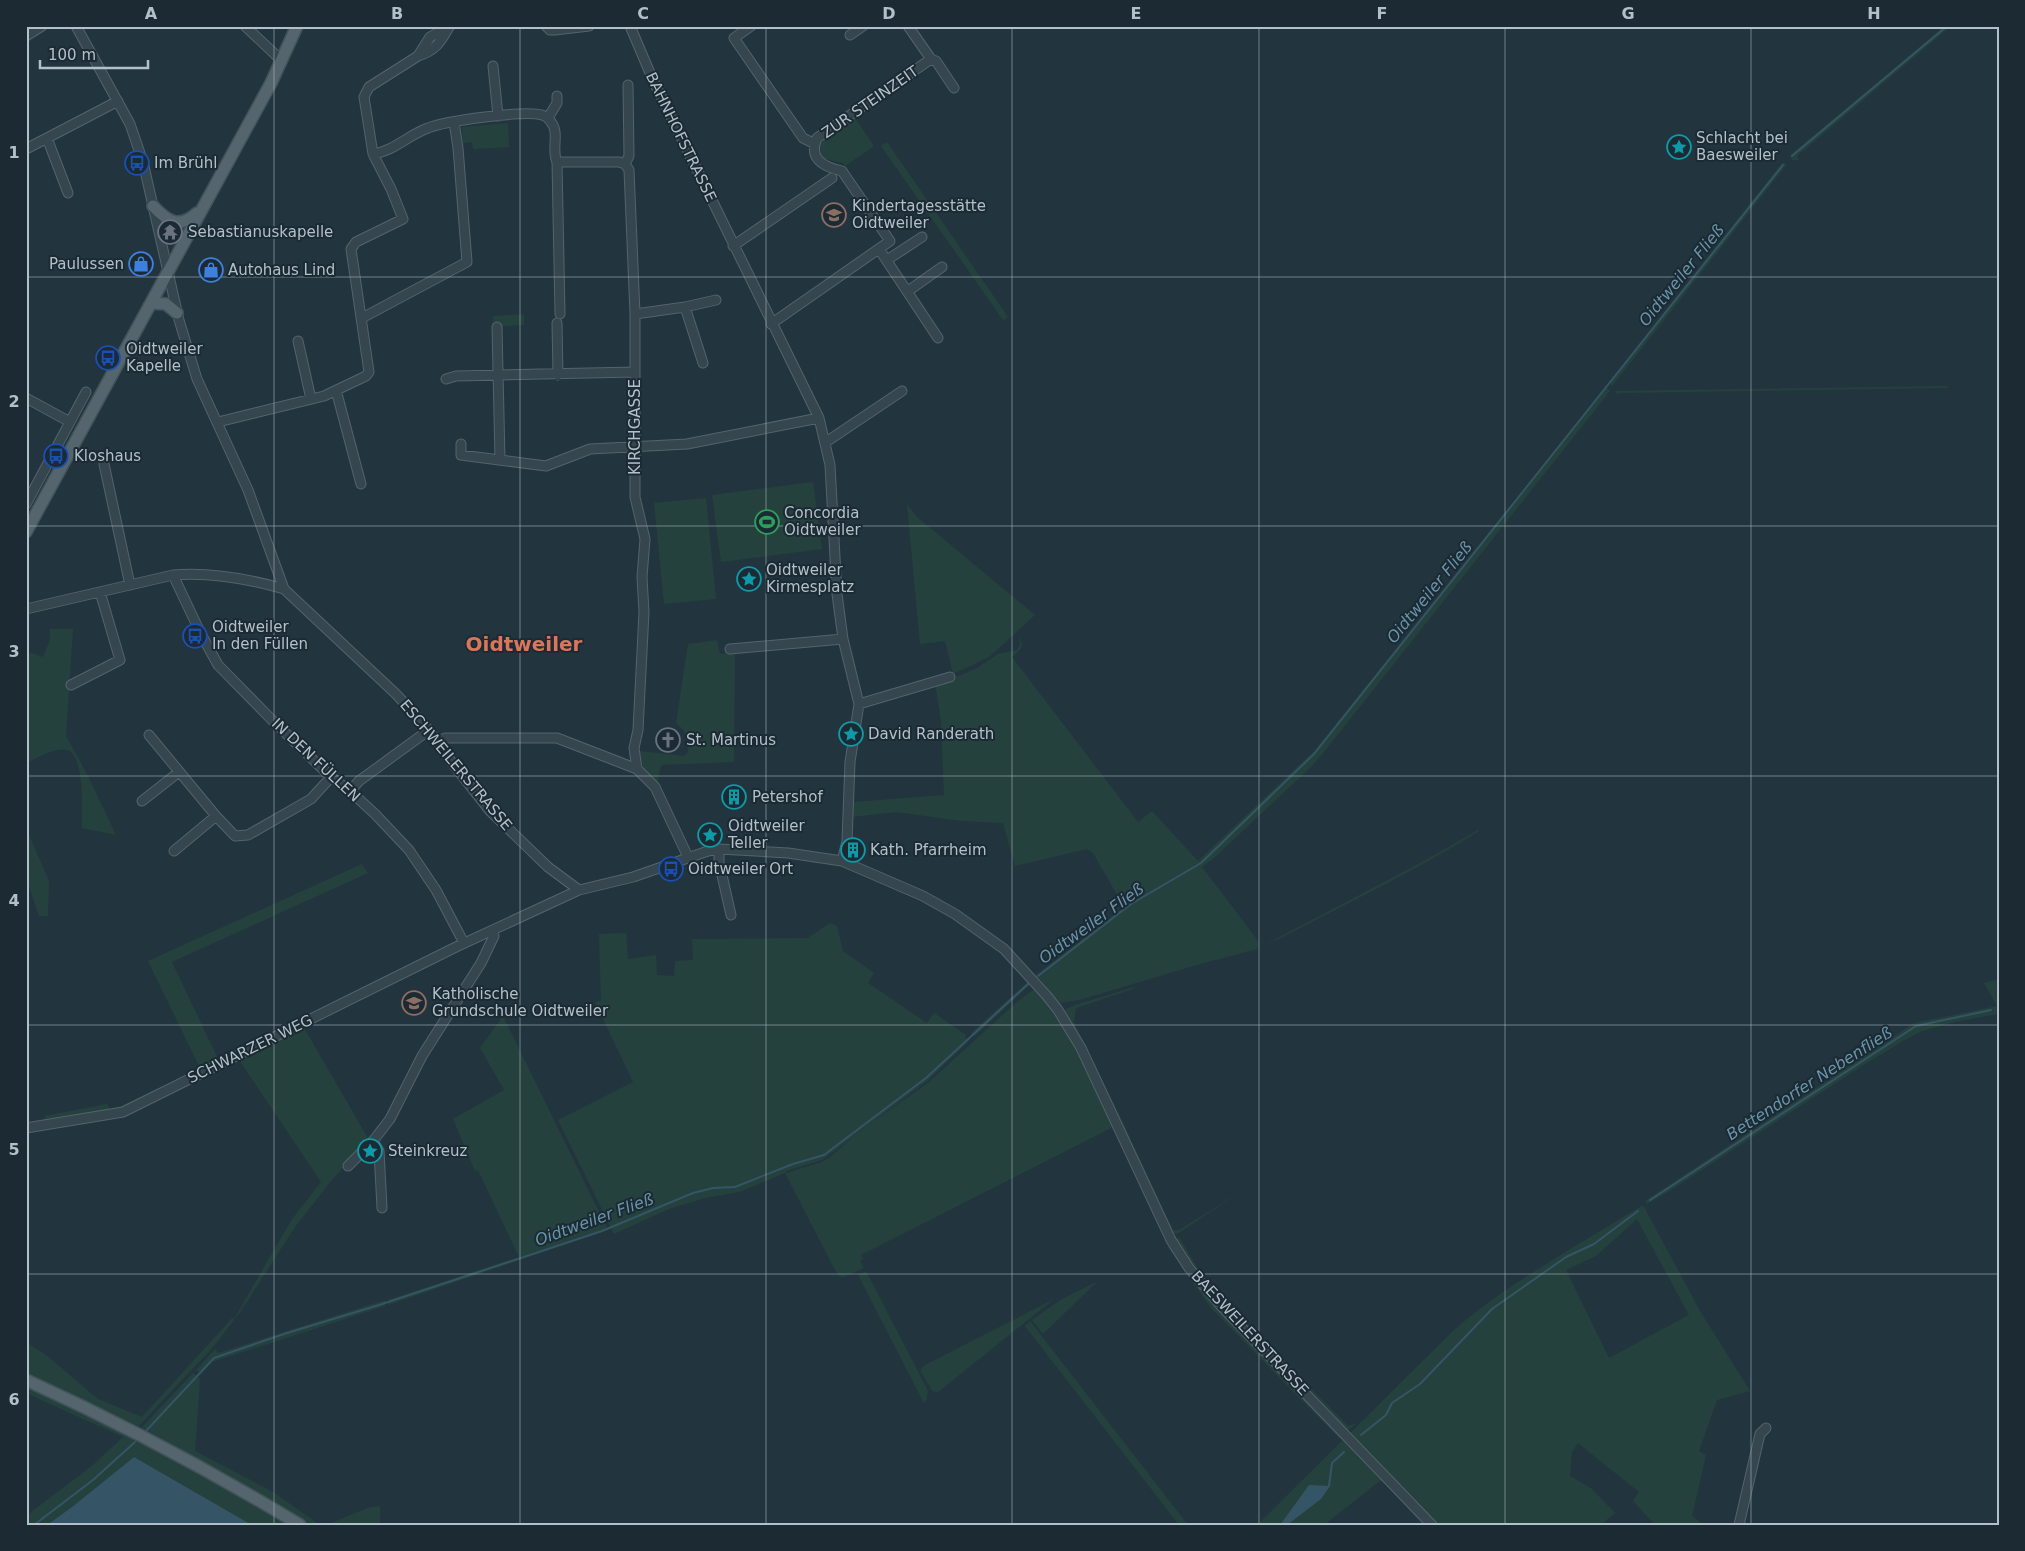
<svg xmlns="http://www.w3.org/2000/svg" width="2025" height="1551" viewBox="0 0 2025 1551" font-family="'DejaVu Sans',sans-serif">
  <rect width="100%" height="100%" fill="#22353e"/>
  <path fill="#25413d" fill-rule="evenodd" d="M 1945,26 L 1951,26 L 1797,156 L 1799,160 L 1792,160 L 1790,155 Z
    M 855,118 L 874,146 L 845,166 L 843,163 L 825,159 C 820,152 819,148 822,140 Z
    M 508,123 L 509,147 L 473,149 L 472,142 L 463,143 L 462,127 Z
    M 887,142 L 1008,317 L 1003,320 L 881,146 Z
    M 1782,163 L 1787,164 L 1612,386 L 1609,382 Z
    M 524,314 L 524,325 L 493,327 L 493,316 Z
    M 1606,386 L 1610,391 L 1324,752 L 1311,767 L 1214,858 L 1202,867 L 1256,938 L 1259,945 L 1257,949 L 1200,964 L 1079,1000 L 1060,1003 L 1036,975 L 1124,907 L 1093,853 L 1087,849 L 1015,866 L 1003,823 L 962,821 L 896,812 L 852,817 L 853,802 L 944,795 L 941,721 L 935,683 L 954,678 L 977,668 L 998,654 L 1017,650 L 1020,644 L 1019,634 L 1022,646 L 1018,652 L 1012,657 L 1138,822 L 1152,811 L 1198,861 L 1315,750 Z
    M 1947,386 L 1948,388 L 1619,393 L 1618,395 L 1615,391 Z
    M 813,482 L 822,549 L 721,562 L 712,495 Z
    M 706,498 L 716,599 L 664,604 L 654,503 Z
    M 907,504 L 917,517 L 1035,615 L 989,657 L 953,674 L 945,641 L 920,644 Z
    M 50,629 L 73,629 L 66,736 L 86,772 L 116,835 L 82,828 C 82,813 85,754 67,750 C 54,747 38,758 26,763 L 26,651 L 43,657 L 50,640 Z
    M 717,640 L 720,654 L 735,653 L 734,762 L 661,765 L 657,785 L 642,766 L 639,751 L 684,756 L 688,752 C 688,738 687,732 676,723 L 688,644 Z
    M 26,828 L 49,881 L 48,916 L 39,916 L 26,878 Z
    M 1478,830 L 1479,831 C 1415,871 1346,904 1279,939 L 1266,944 L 1422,862 Z
    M 362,864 L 368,873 L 172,962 L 219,1061 L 119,1109 L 47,1122 L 44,1116 L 107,1104 L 110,1109 L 121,1106 L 200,1068 L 148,961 Z
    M 830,923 L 837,926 L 843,951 L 874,973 L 868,983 L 927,1023 L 934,1013 L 966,1035 L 965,1037 L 969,1041 L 927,1081 L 833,1152 L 822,1160 L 786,1171 L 786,1173 L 822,1162 L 830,1157 L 859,1132 L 929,1082 L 1018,1001 L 1033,990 C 1045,992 1070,1038 1077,1051 L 1079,1052 L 1115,1126 L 861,1255 L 863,1260 L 860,1261 L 864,1268 L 844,1277 L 839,1276 L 834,1268 L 785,1173 L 739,1192 L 705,1198 L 669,1209 L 614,1234 L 558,1120 L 633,1082 L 595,1002 L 601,1001 L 599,934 L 626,933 L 628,959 L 656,955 L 657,975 L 674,976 L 675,961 L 693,960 L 692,939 L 808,938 Z
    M 1999,979 L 1999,1014 L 1954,1022 L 1922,1031 L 1903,1041 L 1865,1064 L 1668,1192 L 1647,1204 L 1645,1201 L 1914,1023 L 1997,1006 L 1984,983 Z
    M 1029,981 L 1031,984 L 975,1036 L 971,1033 Z
    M 1135,987 L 1133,989 L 1076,1008 L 1074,1022 L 1121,1118 L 1171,1226 L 1173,1230 L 1179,1230 L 1245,1189 L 1177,1234 L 1172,1233 L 1062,1011 L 1075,1005 Z
    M 503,1016 L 608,1230 L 388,1305 L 388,1300 L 519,1257 L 478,1170 L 475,1171 L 453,1119 L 504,1090 L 480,1048 Z
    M 303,1026 L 369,1140 L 331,1181 L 295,1227 L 241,1311 L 214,1346 L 139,1426 L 26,1375 L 26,1342 L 46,1355 L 98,1399 L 142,1417 L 225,1326 L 232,1318 L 234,1319 L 292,1219 L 321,1182 L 238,1058 Z
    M 1643,1205 L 1700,1311 L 1750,1391 L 1717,1400 L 1699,1451 L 1706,1455 L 1692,1516 L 1703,1524 L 1655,1525 L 1633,1501 L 1639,1492 L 1578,1443 L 1572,1452 L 1570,1476 L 1592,1489 L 1615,1513 L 1603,1523 L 1604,1525 L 1423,1525 L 1381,1480 L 1324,1525 L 1257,1525 L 1454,1330 C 1510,1282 1580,1244 1643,1205 ZM 1637,1219 L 1689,1315 L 1609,1358 L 1566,1270 L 1596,1256 Z
    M 1179,1237 L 1201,1274 L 1218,1293 L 1345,1423 L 1348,1426 L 1357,1423 L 1347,1431 L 1218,1298 L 1198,1276 L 1176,1240 Z
    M 1167,1246 L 1173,1250 L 1208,1298 L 1340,1435 L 1340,1439 L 1211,1308 Z
    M 866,1271 L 928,1391 L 926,1401 L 924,1403 L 858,1275 Z
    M 1098,1281 L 1043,1334 L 1032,1320 L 1062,1299 Z
    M 1054,1299 L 938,1392 L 932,1391 L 920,1370 L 925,1365 Z
    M 385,1300 L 385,1306 L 212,1362 L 201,1374 L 196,1370 L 215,1349 L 218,1353 Z
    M 1030,1321 L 1188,1525 L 1179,1525 L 1025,1326 Z
    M 193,1373 L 200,1379 L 195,1451 L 273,1492 L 320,1525 L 308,1525 L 142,1427 Z
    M 26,1385 L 133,1436 L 292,1525 L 252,1525 L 134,1457 L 72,1507 L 47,1525 L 26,1525 L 26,1516 L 93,1465 L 123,1437 L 26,1393 Z
    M 380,1506 L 380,1525 L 326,1525 L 370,1507 Z"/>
  <path fill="#355566" d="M 134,1457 L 252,1525 L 47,1525 L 72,1507 Z
    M 1309,1485 L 1330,1486 L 1321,1499 L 1287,1525 L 1280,1525 Z"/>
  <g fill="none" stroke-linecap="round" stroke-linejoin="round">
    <path stroke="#355566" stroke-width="2" d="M 1792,156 L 1947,26
      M 1038,976 L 1131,904 L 1201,863 L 1314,754 L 1783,165
      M 1650,1200 L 1916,1026 L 1991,1010
      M 145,1432 L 214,1358 L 287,1333 L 379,1305 L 602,1231 L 693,1193 L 713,1188 L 735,1187 L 793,1164 L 824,1155 L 926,1078 L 1029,983
      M 1361,1435 L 1386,1415 L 1392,1403 L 1420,1384 L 1492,1309 L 1566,1257 L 1594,1244 L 1638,1211
      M 1329,1486 L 1332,1463 L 1344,1452
      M 34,1525 L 93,1480 L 135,1442"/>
    <g stroke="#54636c" stroke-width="11">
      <path id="minor" d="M 76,26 L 130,124 L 143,162 L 179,320 L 197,379 L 248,490 L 284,589 L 396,694 L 429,730 L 450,760 L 490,811 L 548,867 L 579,890
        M 245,26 L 281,60
        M 546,26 L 550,30 L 555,30 L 589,26
        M 630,26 L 653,80 L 819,418 L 830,465 L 837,594 L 843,639 L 859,704 L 850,762 L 847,841 L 842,861
        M 751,26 L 734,38 L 803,138 L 815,144
        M 908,26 L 931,59 L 936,61 L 954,88
        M 850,35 L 863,26
        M 26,36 L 42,26
        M 418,56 C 435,51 441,42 449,27
        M 493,66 L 498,116
        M 548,118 L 557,103 L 557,96
        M 47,138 L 68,193
        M 26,149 L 118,101
        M 373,154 C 394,151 408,135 428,128 C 445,121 525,110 542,115 C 546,116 549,119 551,122 C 560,133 551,150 557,162 L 619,162 L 625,164
        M 557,162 L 560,314
        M 625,164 L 629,170 L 635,314 L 635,497 L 645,539 L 642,577 L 644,612 L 638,730 L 634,748 L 637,769
        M 625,164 L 629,156 L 628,85
        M 733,246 L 832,178
        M 879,249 L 938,338
        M 887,260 L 922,237
        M 908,291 L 942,267
        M 685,307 L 703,363
        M 635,314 L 685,307 L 716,300
        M 362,318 L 467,262 L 458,148 L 454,122
        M 557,323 L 558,375
        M 771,324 L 890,241 L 842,171 C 824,167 808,159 817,138 L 931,59
        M 497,327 L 500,460
        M 298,341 L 311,399
        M 446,379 L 456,376 L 635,372
        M 336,390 L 361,484
        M 26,398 L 70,422
        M 218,422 L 324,396 L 366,376 L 369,372 L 351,249 L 356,242 L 403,219 L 391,189 L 373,154 L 364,97 L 369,87 L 418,56 L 430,37 L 450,26
        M 826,442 L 902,391
        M 461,444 L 461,455 L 546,466 L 590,449 L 687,444 L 819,418
        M 104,464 L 130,585
        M 26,504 L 86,392
        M 173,575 L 201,634 L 218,665 L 273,721 L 331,777 L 350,791 L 375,814 L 409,850 L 436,890 L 464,943
        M 26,609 L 173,575 C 209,572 249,579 284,589
        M 730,649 L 843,639
        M 71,685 L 120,660 L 100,592
        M 859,704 L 950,677
        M 149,735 L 216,816 L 235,836 L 248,835 L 311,799 L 331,777
        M 438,742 L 445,738 L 557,738 L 637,769 L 655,787 L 688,857
        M 350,791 L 359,781 L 429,730
        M 142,801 L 179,772
        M 719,849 L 719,862 L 731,915
        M 174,851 L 216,816
        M 26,1128 L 123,1112 L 456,947 L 579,890 L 633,877 L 708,851 L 719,849 L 788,853 L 842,861 L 923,896 L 955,914 L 1004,949 L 1047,996 L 1058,1010 L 1081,1048 L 1171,1240 L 1189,1268 L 1221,1306 L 1432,1525
        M 373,1141 L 379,1151 L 382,1208
        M 348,1166 L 373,1141 L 390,1119 L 422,1056 L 481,963 L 494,936 L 492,931
        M 1739,1525 L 1760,1434 L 1766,1428"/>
    </g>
    <g stroke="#42525a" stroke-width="14">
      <path id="major" d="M 153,206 C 168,222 179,229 197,213
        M 151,303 L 166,304 L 177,313
        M 26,532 L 271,83 L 297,26
        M 26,1380 C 121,1423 211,1471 300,1525"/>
    </g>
    <use href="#minor" stroke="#36464e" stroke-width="9"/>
    <use href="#major" stroke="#54656e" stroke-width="11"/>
  </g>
  <path fill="none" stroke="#b2c0c9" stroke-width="1" stroke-opacity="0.55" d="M 274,26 L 274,1525M 520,26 L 520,1525M 766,26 L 766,1525M 1012,26 L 1012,1525M 1259,26 L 1259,1525M 1505,26 L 1505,1525M 1751,26 L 1751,1525M 26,277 L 1999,277M 26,526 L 1999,526M 26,776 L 1999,776M 26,1025 L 1999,1025M 26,1274 L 1999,1274"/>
  <defs>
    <g id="sight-ring" transform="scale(1.25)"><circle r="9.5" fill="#1b2a33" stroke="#0f9aa8" stroke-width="1.5"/><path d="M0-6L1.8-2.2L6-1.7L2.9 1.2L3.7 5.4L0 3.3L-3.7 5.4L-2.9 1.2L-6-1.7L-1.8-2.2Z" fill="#0f9aa8"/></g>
    <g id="bus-ring" transform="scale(1.25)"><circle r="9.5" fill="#1b2a33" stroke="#1a4fb4" stroke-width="1.5"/><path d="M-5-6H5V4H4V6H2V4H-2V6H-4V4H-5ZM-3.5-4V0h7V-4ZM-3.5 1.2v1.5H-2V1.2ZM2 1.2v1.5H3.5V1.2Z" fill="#1a4fb4"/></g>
    <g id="school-ring" transform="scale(1.25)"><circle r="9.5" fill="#1b2a33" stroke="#8d6e63" stroke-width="1.5"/><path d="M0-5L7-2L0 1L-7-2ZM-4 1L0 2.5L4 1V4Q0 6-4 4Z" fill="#8d6e63"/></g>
    <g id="temple-ring" transform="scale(1.25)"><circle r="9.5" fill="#1b2a33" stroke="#6b7280" stroke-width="1.5"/><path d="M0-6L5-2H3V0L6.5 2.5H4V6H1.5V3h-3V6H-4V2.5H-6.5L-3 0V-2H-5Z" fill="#6b7280"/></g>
    <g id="shop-ring" transform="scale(1.25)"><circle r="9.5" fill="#1b2a33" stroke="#3f7fe0" stroke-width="1.5"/><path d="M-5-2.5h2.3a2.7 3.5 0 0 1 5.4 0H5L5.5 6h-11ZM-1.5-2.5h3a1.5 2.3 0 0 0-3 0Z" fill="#3f7fe0"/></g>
    <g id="stadium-ring" transform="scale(1.25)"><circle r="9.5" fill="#1b2a33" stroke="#2e9e5b" stroke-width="1.5"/><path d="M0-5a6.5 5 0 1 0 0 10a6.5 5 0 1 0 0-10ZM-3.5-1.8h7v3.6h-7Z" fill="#2e9e5b"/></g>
    <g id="church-ring" transform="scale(1.25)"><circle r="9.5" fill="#1b2a33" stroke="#6b7280" stroke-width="1.5"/><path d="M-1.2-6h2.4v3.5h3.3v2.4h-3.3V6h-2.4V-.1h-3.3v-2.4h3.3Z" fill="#6b7280"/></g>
    <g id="building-ring" transform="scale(1.25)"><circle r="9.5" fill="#1b2a33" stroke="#0f9aa8" stroke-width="1.5"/><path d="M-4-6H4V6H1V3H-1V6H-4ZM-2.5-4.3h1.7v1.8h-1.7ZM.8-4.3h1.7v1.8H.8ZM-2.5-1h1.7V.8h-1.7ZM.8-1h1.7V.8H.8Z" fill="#0f9aa8"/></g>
  </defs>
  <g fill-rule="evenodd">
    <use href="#sight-ring" x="1679" y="147"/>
    <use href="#bus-ring" x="137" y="163"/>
    <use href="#school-ring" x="834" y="215"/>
    <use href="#temple-ring" x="170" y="232"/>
    <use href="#shop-ring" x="141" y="264"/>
    <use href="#shop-ring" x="211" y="270"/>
    <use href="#bus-ring" x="108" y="358"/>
    <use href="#bus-ring" x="56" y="456"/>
    <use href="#stadium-ring" x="767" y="522"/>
    <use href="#sight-ring" x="749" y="579"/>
    <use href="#bus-ring" x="195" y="636"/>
    <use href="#sight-ring" x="851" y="734"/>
    <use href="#church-ring" x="668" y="740"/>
    <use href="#building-ring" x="734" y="797"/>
    <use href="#sight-ring" x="710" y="835"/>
    <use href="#building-ring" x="853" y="850"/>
    <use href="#bus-ring" x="671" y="869"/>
    <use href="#school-ring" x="414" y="1003"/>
    <use href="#sight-ring" x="370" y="1151"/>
  </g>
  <g text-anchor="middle" stroke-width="4" stroke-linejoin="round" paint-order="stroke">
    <g font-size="15" fill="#b2c0c9" stroke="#1b2a33">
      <text transform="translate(870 102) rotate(-35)" y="5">ZUR STEINZEIT</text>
      <text transform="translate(681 137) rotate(64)" y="5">BAHNHOFSTRASSE</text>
      <text transform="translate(635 427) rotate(-90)" y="5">KIRCHGASSE</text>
      <text transform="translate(316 760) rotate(43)" y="5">IN DEN FÜLLEN</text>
      <text transform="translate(456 765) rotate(50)" y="5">ESCHWEILERSTRASSE</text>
      <text transform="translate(250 1049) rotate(-26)" y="5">SCHWARZER WEG</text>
      <text transform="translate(1250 1333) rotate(47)" y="5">BAESWEILERSTRASSE</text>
    </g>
    <g font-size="15" fill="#b2c0c9" stroke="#1b2a33" text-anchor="start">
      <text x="1696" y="143">Schlacht bei<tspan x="1696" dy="17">Baesweiler</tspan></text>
      <text x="154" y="168">Im Brühl</text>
      <text x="852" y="211">Kindertagesstätte<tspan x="852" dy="17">Oidtweiler</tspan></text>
      <text x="188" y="237">Sebastianuskapelle</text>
      <text x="124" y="269" text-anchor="end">Paulussen</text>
      <text x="228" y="275">Autohaus Lind</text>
      <text x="126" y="354">Oidtweiler<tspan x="126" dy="17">Kapelle</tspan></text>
      <text x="74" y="461">Kloshaus</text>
      <text x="784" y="518">Concordia<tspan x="784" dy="17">Oidtweiler</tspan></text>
      <text x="766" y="575">Oidtweiler<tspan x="766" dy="17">Kirmesplatz</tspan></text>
      <text x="212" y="632">Oidtweiler<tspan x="212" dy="17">In den Füllen</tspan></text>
      <text x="868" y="739">David Randerath</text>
      <text x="686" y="745">St. Martinus</text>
      <text x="752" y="802">Petershof</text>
      <text x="728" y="831">Oidtweiler<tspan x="728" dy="17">Teller</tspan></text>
      <text x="870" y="855">Kath. Pfarrheim</text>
      <text x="688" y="874">Oidtweiler Ort</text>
      <text x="432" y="999">Katholische<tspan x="432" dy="17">Grundschule Oidtweiler</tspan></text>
      <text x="388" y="1156">Steinkreuz</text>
    </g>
    <g font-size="16" font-style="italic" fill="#6994aa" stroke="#1b2a33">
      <text transform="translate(1681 275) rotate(-51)" y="6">Oidtweiler Fließ</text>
      <text transform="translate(1429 592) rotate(-51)" y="6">Oidtweiler Fließ</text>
      <text transform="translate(1091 923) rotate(-36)" y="6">Oidtweiler Fließ</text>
      <text transform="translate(1809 1083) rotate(-33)" y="6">Bettendorfer Nebenfließ</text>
      <text transform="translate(594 1219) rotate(-20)" y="6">Oidtweiler Fließ</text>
    </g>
    <g font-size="20" font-weight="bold" fill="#da765c" stroke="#1b2a33">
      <text x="524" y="651">Oidtweiler</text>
    </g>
  </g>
  <rect width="2025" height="1551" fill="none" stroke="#1b2a33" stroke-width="55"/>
  <path d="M40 60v8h108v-8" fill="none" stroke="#b2c0c9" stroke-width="2.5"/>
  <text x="48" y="60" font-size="15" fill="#b2c0c9" stroke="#1b2a33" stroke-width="4" paint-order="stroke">100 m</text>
  <rect x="28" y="28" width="1970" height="1496" fill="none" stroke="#b2c0c9" stroke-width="2"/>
  <g font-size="16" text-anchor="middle" font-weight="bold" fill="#b2c0c9">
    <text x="151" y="19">A</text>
    <text x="397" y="19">B</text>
    <text x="643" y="19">C</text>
    <text x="889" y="19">D</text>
    <text x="1136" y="19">E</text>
    <text x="1382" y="19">F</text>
    <text x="1628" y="19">G</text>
    <text x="1874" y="19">H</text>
    <text x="14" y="158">1</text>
    <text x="14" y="407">2</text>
    <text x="14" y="657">3</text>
    <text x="14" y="906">4</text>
    <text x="14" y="1155">5</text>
    <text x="14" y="1405">6</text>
  </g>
</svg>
